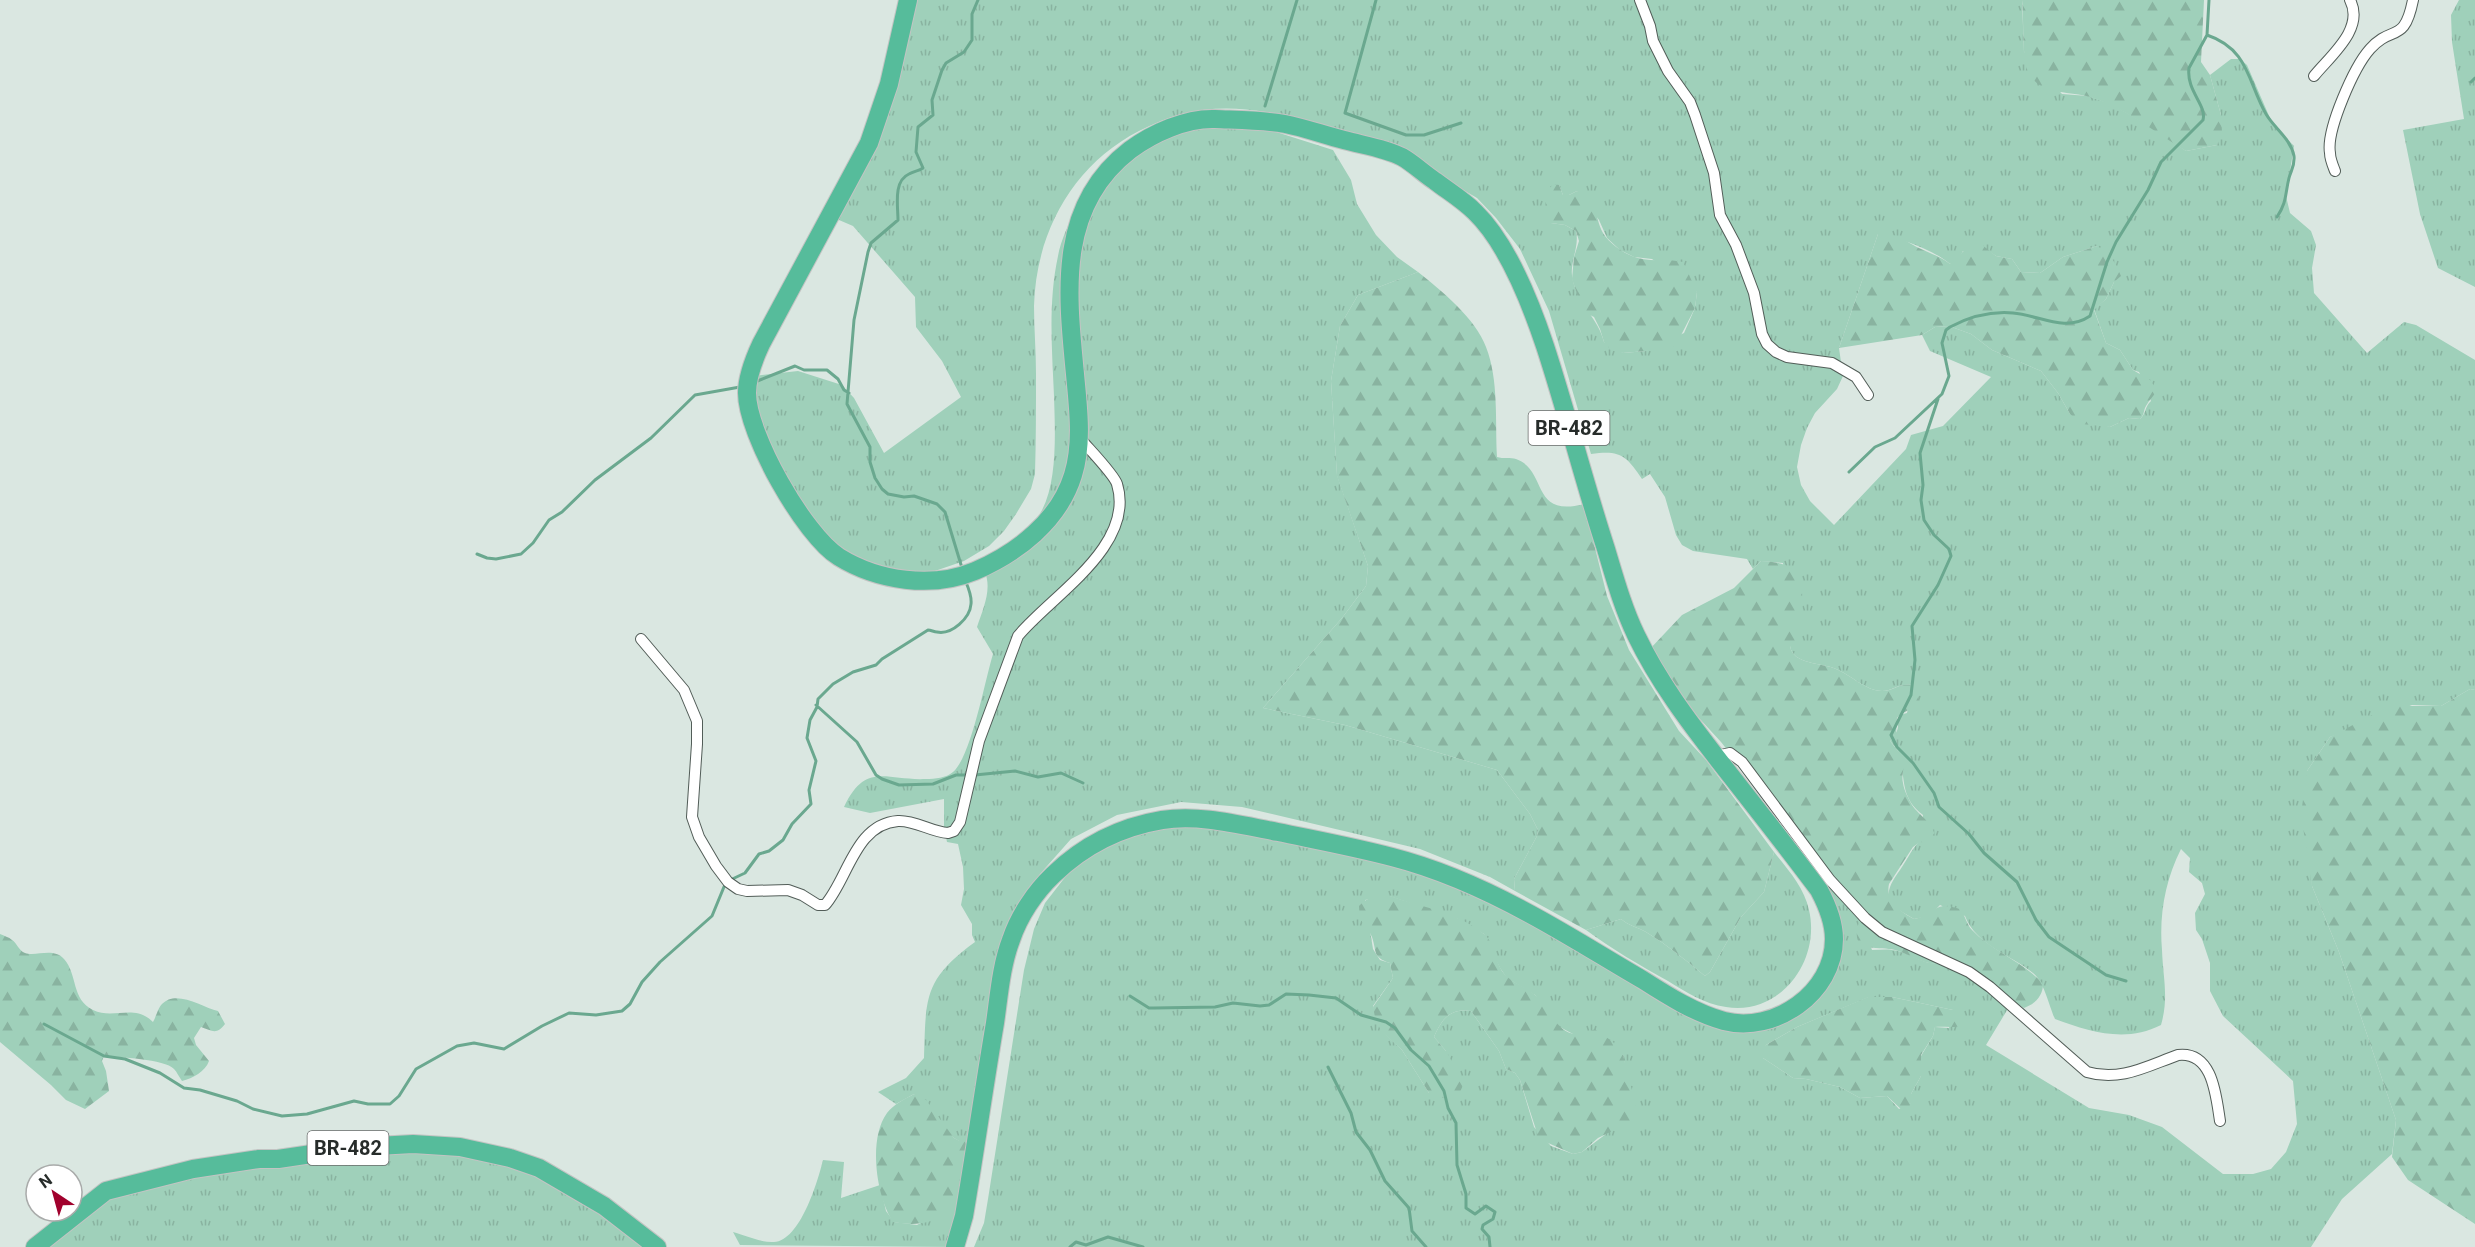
<svg xmlns="http://www.w3.org/2000/svg" width="2475" height="1247" viewBox="0 0 2475 1247" font-family="Roboto,sans-serif">
  <defs>
    <pattern id="grass-tufts" width="24" height="20" patternUnits="userSpaceOnUse" patternTransform="scale(1.5)"><rect width="24" height="20" fill="#9fd0ba"/><path d="M3 7l-1-3M5 7V3M7 7l1-3M15 17l-1-3M17 17v-4M19 17l1-3" fill="none" stroke="#89b3a0"/></pattern>
    <pattern id="forest-firs" width="22" height="20" patternUnits="userSpaceOnUse" patternTransform="scale(1.5)"><rect width="22" height="20" fill="#9fd0ba"/><path d="M5 1l3.5 6h-7zM16 11l3.5 6h-7z" fill="#89b3a0"/></pattern>
  </defs>
  <rect width="100%" height="100%" fill="#dae7e1"/>
  <path fill="url(#grass-tufts)" fill-rule="evenodd" d="M 910,0 L 2022,0 L 2024,52 L 2062,94 L 2088,96 L 2111,104 L 2153,128 L 2186,151 L 2217,145 L 2221,115 L 2210,75 L 2231,59 L 2240,59 L 2247,65 L 2273,125 L 2294,146 L 2286,196 L 2290,213 L 2311,231 L 2316,245 L 2312,268 L 2314,293 L 2367,353 L 2404,322 L 2416,325 L 2475,360 L 2475,690 L 2470,689 L 2441,706 L 2412,705 L 2330,737 L 2307,771 L 2312,886 L 2339,952 L 2396,1120 L 2392,1154 L 2342,1199 L 2311,1247 L 974,1247 L 984,1223 L 988,1199 L 1024,970 L 1034,929 L 1045,903 L 1073,867 L 1120,834 L 1186,819 L 1408,862 L 1750,1030 L 1824,979 L 1833,903 L 1823,871 L 1856,907 L 1872,950 C 1879,950 1886,949 1892,950 C 1915,953 1922,968 1948,962 L 2012,1002 L 1986,1045 L 2089,1108 L 2129,1115 L 2162,1127 L 2223,1174 L 2253,1174 L 2271,1169 L 2286,1152 L 2297,1124 L 2293,1081 L 2223,1016 L 2210,991 L 2210,963 L 2202,939 L 2196,930 L 2195,913 L 2205,894 L 2202,883 L 2189,872 L 2190,858 L 2181,849 C 2165,881 2159,915 2162,950 C 2163,978 2169,997 2161,1025 C 2126,1043 2090,1032 2055,1019 C 2049,1006 2044,981 2033,973 C 2011,955 1976,945 1965,916 L 1940,905 L 1929,916 L 1914,919 C 1886,904 1881,896 1900,870 C 1907,860 1910,852 1918,843 C 1923,837 1922,823 1923,815 C 1899,797 1906,777 1899,753 C 1897,748 1893,745 1890,741 C 1893,737 1897,733 1898,727 C 1898,718 1896,716 1907,713 L 1913,685 C 1896,683 1894,691 1882,691 C 1866,691 1851,675 1836,669 C 1821,662 1793,665 1790,646 L 1783,563 L 1761,561 L 1753,569 L 1747,559 L 1693,551 L 1682,545 L 1676,535 L 1665,497 L 1650,474 L 1642,479 C 1626,455 1620,450 1591,454 L 1549,311 L 1520,249 L 1496,218 L 1477,198 L 1417,163 L 1266,112 C 1219,104 1181,109 1139,131 C 1073,165 1036,232 1034,306 C 1034,328 1036,351 1036,374 C 1036,407 1036,441 1035,474 L 1031,489 L 1016,514 L 1004,531 L 989,546 L 964,561 L 932,572 L 877,573 L 814,531 L 755,422 L 754,376 L 798,371 L 842,385 L 854,398 L 884,453 L 961,397 L 942,361 L 916,327 L 915,297 L 853,226 L 832,217 L 868,139 ZM 1559,185 L 1563,195 L 1569,195 L 1577,191 L 1599,220 L 1607,238 L 1620,250 L 1634,257 L 1652,259 L 1697,292 L 1695,308 L 1684,333 L 1646,351 L 1623,353 L 1604,342 C 1598,318 1579,306 1573,281 C 1568,264 1580,248 1576,231 L 1565,225 L 1551,223 ZM 1878,234 C 1902,239 1932,249 1950,264 L 1957,261 L 1963,251 L 1990,252 L 1996,256 L 2012,259 L 2021,272 L 2040,273 L 2063,257 L 2097,246 L 2114,282 L 2106,299 L 2094,309 L 2106,343 L 2120,350 L 2133,370 L 2139,372 L 2151,401 C 2145,406 2146,414 2140,419 L 2129,418 L 2110,427 L 2070,414 L 2058,393 L 2041,371 L 1992,350 L 1971,334 L 1949,326 L 1935,327 L 1922,335 L 1930,351 L 1991,377 L 1943,426 L 1911,435 L 1906,449 L 1834,525 L 1810,501 L 1801,485 L 1797,467 L 1801,445 L 1807,428 L 1815,413 L 1837,389 L 1843,376 L 1839,348 ZM 1389,896 L 1458,919 L 1484,934 L 1500,968 L 1507,978 L 1535,995 L 1556,1025 L 1573,1034 L 1584,1034 L 1623,1055 L 1627,1076 L 1606,1134 L 1582,1152 L 1573,1154 L 1551,1146 L 1534,1127 L 1520,1080 L 1515,1073 L 1506,1069 L 1499,1051 L 1471,1011 C 1451,1008 1442,1018 1434,1037 L 1446,1051 L 1429,1093 L 1402,1050 L 1382,1031 L 1373,1006 L 1393,978 L 1390,963 L 1380,960 L 1373,949 L 1365,900 ZM 1869,997 L 1892,997 L 1953,1010 L 1949,1028 L 1935,1027 L 1933,1036 L 1921,1056 L 1921,1076 L 1911,1094 L 1911,1103 L 1899,1109 L 1887,1096 L 1860,1098 L 1840,1087 L 1806,1079 L 1793,1078 L 1763,1058 L 1766,1045 L 1797,1027 Z
    M 2459,0 L 2475,0 L 2475,287 L 2438,268 L 2420,214 L 2403,130 L 2464,119 L 2452,42 L 2451,15 Z
    M 1234,124 L 1267,129 L 1333,150 L 1351,180 L 1357,204 L 1376,235 L 1397,257 L 1418,272 L 1358,295 L 1340,326 L 1331,381 L 1337,475 L 1368,566 L 1366,586 L 1342,618 L 1263,708 L 1345,725 L 1497,770 L 1530,814 L 1538,830 L 1537,836 L 1514,879 L 1515,891 L 1490,877 L 1420,849 L 1242,807 L 1181,802 L 1117,815 L 1071,839 L 1040,874 L 1020,917 L 980,1153 L 954,1138 L 914,1094 L 896,1104 L 878,1092 L 906,1078 L 924,1058 C 926,998 923,980 975,942 L 972,935 L 972,924 L 961,905 L 964,889 L 963,867 L 958,844 L 947,842 L 944,827 L 944,799 L 870,813 L 844,807 C 866,761 886,781 926,779 C 935,779 946,778 953,772 C 971,757 985,680 993,654 L 977,627 C 983,609 993,588 984,570 C 1003,553 1029,535 1041,512 C 1058,482 1055,430 1054,396 C 1052,350 1048,302 1058,256 C 1072,191 1134,141 1198,128 C 1209,126 1222,126 1234,124 Z
    M 1774,852 C 1788,870 1804,887 1809,910 C 1821,961 1780,1016 1726,1007 C 1704,1004 1686,992 1668,981 C 1639,965 1612,949 1586,930 L 1621,919 C 1629,926 1637,927 1646,932 C 1667,945 1686,960 1705,976 L 1710,972 L 1741,917 L 1764,892 Z
    M 418,1149 L 496,1159 L 560,1184 L 651,1247 L 38,1247 L 123,1190 L 188,1175 Z
    M 823,1160 L 844,1162 L 841,1198 L 880,1185 L 886,1211 L 894,1222 L 917,1225 L 973,1195 L 958,1247 L 740,1245 L 733,1232 C 745,1235 761,1243 774,1242 C 800,1241 818,1181 823,1160 Z"/>
  <path fill="url(#forest-firs)" d="M 2022,0 L 2204,0 L 2201,62 L 2210,75 L 2221,115 L 2222,132 L 2217,145 L 2186,151 C 2155,132 2125,108 2090,97 C 2068,90 2038,97 2027,69 C 2022,54 2024,18 2022,0 Z
    M 1553,184 L 1559,185 L 1563,195 L 1569,195 L 1577,191 C 1599,201 1594,216 1603,233 C 1609,243 1622,252 1632,256 C 1647,263 1667,258 1683,262 L 1697,292 L 1695,308 L 1676,345 L 1669,349 L 1623,353 L 1611,350 L 1604,342 L 1600,329 L 1594,317 L 1588,314 L 1579,300 L 1572,279 L 1574,257 L 1579,241 L 1576,231 L 1565,225 L 1551,223 L 1545,215 L 1546,193 Z
    M 1878,234 C 1898,233 1903,240 1919,248 C 1931,254 1940,256 1950,264 L 1971,244 L 1981,244 L 1996,256 L 2012,259 L 2021,272 L 2040,273 L 2063,257 L 2097,246 C 2110,253 2115,262 2121,276 L 2114,282 L 2106,299 L 2094,310 L 2106,343 L 2120,350 L 2133,370 L 2150,380 L 2157,390 C 2154,396 2149,400 2146,406 C 2143,411 2145,414 2140,419 L 2129,418 L 2110,427 L 2082,424 L 2070,414 L 2058,393 L 2041,371 L 1992,350 L 1971,334 L 1949,326 L 1935,327 L 1922,335 L 1839,348 Z
    M 1418,272 C 1441,290 1476,319 1486,347 C 1499,380 1495,422 1497,457 C 1503,459 1511,457 1516,459 C 1548,470 1530,518 1584,504 L 1607,596 L 1629,650 L 1679,731 L 1706,760 L 1774,852 L 1764,892 L 1741,917 L 1710,972 L 1705,976 C 1686,960 1667,945 1646,932 C 1637,927 1629,926 1621,919 L 1586,930 L 1515,891 L 1514,879 L 1537,836 L 1538,830 L 1530,814 L 1497,770 L 1345,725 L 1263,708 L 1342,618 L 1366,586 L 1368,566 L 1337,476 L 1331,381 L 1340,326 L 1358,295 Z
    M 1761,561 C 1773,562 1786,562 1795,572 C 1806,583 1803,622 1798,635 C 1797,639 1793,643 1790,646 C 1793,665 1821,662 1836,669 C 1851,675 1866,691 1882,691 C 1895,691 1896,683 1913,685 C 1929,709 1907,707 1897,718 L 1896,734 L 1890,741 C 1895,748 1901,752 1903,760 C 1905,767 1901,776 1903,783 C 1904,791 1909,799 1912,805 C 1920,817 1939,826 1934,843 L 1920,842 L 1913,847 L 1889,884 C 1885,901 1901,912 1914,919 C 1940,913 1932,900 1960,909 C 1965,915 1967,925 1972,930 C 1992,951 2025,963 2043,984 C 2043,996 2035,1004 2024,1008 L 1948,962 C 1924,968 1916,956 1895,950 C 1876,945 1847,956 1860,919 L 1721,742 L 1688,706 L 1649,650 L 1682,615 L 1734,588 Z
    M 2470,689 L 2475,690 L 2475,1224 L 2408,1180 L 2392,1157 L 2396,1120 L 2339,952 L 2312,886 L 2301,814 L 2307,771 L 2330,737 L 2372,715 L 2395,706 L 2441,706 Z
    M 1390,896 C 1419,906 1459,913 1484,934 C 1494,942 1495,960 1502,971 C 1510,983 1524,985 1535,995 C 1554,1013 1560,1047 1595,1029 L 1613,1042 L 1623,1055 L 1639,1118 L 1598,1138 L 1582,1152 L 1573,1154 L 1539,1139 L 1520,1080 L 1515,1073 L 1506,1069 L 1499,1051 L 1471,1011 C 1451,1008 1442,1018 1434,1037 L 1446,1051 L 1464,1083 L 1460,1092 L 1442,1098 L 1429,1093 L 1402,1050 L 1381,1031 L 1375,1017 L 1373,1007 L 1393,978 L 1390,963 C 1372,957 1377,952 1372,937 C 1366,922 1360,928 1359,906 C 1368,896 1377,896 1390,896 Z
    M 0,934 C 4,936 9,937 12,940 C 17,943 19,951 25,953 C 36,957 53,947 64,959 C 78,975 71,999 93,1010 C 114,1020 134,1003 153,1022 C 156,1017 158,1008 162,1004 C 176,989 202,1007 218,1011 L 225,1024 C 217,1035 212,1031 201,1027 L 194,1038 L 196,1045 L 209,1061 C 205,1072 193,1078 182,1081 C 179,1077 177,1072 174,1069 C 165,1059 118,1057 104,1056 L 102,1061 L 106,1071 L 109,1091 L 85,1109 L 66,1100 L 51,1085 L 0,1042 Z
    M 1868,997 L 1892,997 L 1953,1010 L 1965,1016 L 1966,1024 C 1955,1029 1946,1026 1935,1027 L 1933,1036 L 1921,1055 L 1921,1076 L 1911,1094 L 1911,1103 L 1908,1109 L 1903,1111 L 1887,1096 L 1860,1098 L 1840,1087 L 1806,1079 L 1793,1078 L 1763,1058 L 1761,1052 L 1766,1045 L 1797,1027 Z
    M 914,1094 L 926,1100 L 954,1138 L 960,1141 L 966,1139 L 973,1141 L 973,1195 C 945,1216 930,1229 893,1222 C 876,1196 868,1139 887,1113 C 894,1104 905,1099 914,1094 Z"/>
  <g fill="none" stroke-linecap="round" stroke-linejoin="round">
    <path stroke="#6aa88f" stroke-width="3" d="M 1376,0 L 1345,113 L 1406,135 L 1424,135 L 1461,123
      M 2207,35 C 2249,49 2248,83 2266,114 C 2274,128 2291,139 2294,156 C 2295,166 2291,170 2289,178 C 2285,194 2287,202 2277,217
      M 2471,82 L 2475,78
      M 1265,106 L 1297,0
      M 755,382 L 795,366 L 804,370 L 827,370 L 838,379 L 844,390 L 849,393
      M 1938,399 L 1920,453 L 1923,485 L 1921,500 L 1924,520 L 1934,535 L 1949,549 L 1951,556 L 1938,585 L 1912,626 L 1915,660 L 1911,695 L 1891,735 L 1897,747 L 1913,763 L 1934,793 L 1939,807 L 1969,834 L 1984,853 L 2017,882 L 2036,920 L 2049,937 L 2106,975 L 2126,981
      M 1849,472 L 1875,447 L 1895,438 L 1942,394 L 1949,376 L 1942,343 L 1946,330 L 1950,327 C 1969,317 1991,311 2013,313 C 2039,315 2065,333 2090,316 L 2107,262 L 2116,242 L 2148,190 L 2161,162 L 2203,120 C 2207,105 2186,91 2189,68 L 2207,35 L 2209,0
      M 477,554 L 487,558 L 496,559 L 521,554 L 533,543 L 549,520 L 562,512 L 595,480 L 651,438 L 695,395 L 740,387
      M 962,568 L 945,512 L 937,504 L 914,496 L 904,497 L 888,494 L 882,489 L 875,478 L 870,462 L 870,447 L 847,404 L 854,320 L 868,252 L 871,243 L 898,220 C 898,206 893,181 909,174 C 914,171 919,171 923,168 L 916,152 L 918,127 L 933,115 L 932,100 L 942,70 L 946,63 L 964,52 L 972,40 L 972,14 L 978,0
      M 816,705 L 857,742 L 876,775 L 882,779 L 899,785 L 933,784 L 956,775 L 968,775
      M 975,775 L 1015,771 L 1038,777 L 1061,773 L 1083,783
      M 1130,996 L 1149,1008 L 1154,1008 L 1215,1007 L 1233,1003 L 1260,1006 L 1269,1005 L 1286,994 L 1309,995 L 1336,998 L 1361,1015 L 1386,1022 L 1395,1028 L 1411,1050 L 1429,1066 L 1444,1091 L 1448,1108 L 1456,1123 L 1457,1165 L 1466,1194 L 1466,1208 L 1475,1214 L 1486,1206 L 1495,1212 L 1493,1219 L 1483,1225 L 1482,1229 L 1489,1237 L 1490,1247
      M 44,1024 L 104,1056 L 125,1059 L 160,1073 L 184,1088 L 200,1090 L 237,1101 L 253,1109 L 282,1116 L 307,1114 L 354,1101 L 368,1104 L 390,1104 L 399,1096 L 416,1069 L 457,1046 L 474,1043 L 504,1049 L 542,1026 L 569,1013 L 596,1015 L 622,1011 L 630,1004 L 642,982 L 660,962 L 712,916 L 726,882 L 745,873 L 759,854 L 769,851 L 783,840 L 792,824 L 811,804 L 809,790 L 816,761 L 807,738 L 810,720 L 817,707 L 818,699 L 833,684 L 853,672 L 876,665 L 882,659 L 928,630 C 931,630 934,632 937,632 C 952,635 970,618 971,604 C 972,595 968,587 965,580
      M 1328,1067 L 1351,1113 L 1356,1132 L 1370,1150 L 1385,1181 L 1409,1208 L 1412,1231 L 1426,1247
      M 1070,1247 L 1076,1242 L 1086,1245 L 1108,1237 L 1143,1247"/>
    <g stroke="#525d58" stroke-width="12">
      <path id="minor" d="M 1640,0 L 1650,26 L 1653,41 L 1668,71 L 1690,102 L 1695,115 L 1714,173 L 1720,215 L 1736,245 L 1754,293 L 1762,334 L 1767,344 L 1776,352 L 1787,357 L 1832,363 L 1856,377 L 1868,395
        M 2314,76 C 2330,56 2365,29 2350,0
        M 2335,171 C 2333,166 2330,159 2330,153 C 2326,130 2354,67 2370,49 C 2392,24 2404,45 2413,0
        M 641,639 L 684,690 L 697,721 L 697,744 L 692,817 L 699,837 L 716,866 L 728,882 L 738,889 L 747,891 L 788,890 L 802,895 L 818,905 L 825,905 C 848,879 855,824 898,821 C 915,820 931,832 948,833 L 954,831 L 960,822 L 979,741 L 1018,636 C 1051,596 1136,546 1117,484 C 1114,474 1087,447 1079,437
        M 1716,756 L 1730,753 L 1742,762 L 1830,880 L 1865,918 L 1882,932 L 1969,972 L 1990,987 L 2087,1072 C 2120,1082 2147,1066 2178,1055 C 2213,1051 2216,1096 2220,1121"/>
    </g>
    <g stroke="#c3c4c3" stroke-width="20">
      <path id="trunk" d="M 908,0 L 889,84 L 869,143 L 761,344 C 754,359 747,376 747,393 C 747,434 804,535 839,557 C 878,581 932,589 975,571 C 1017,553 1059,521 1073,475 C 1083,443 1078,407 1075,374 C 1067,292 1057,206 1130,150 C 1153,133 1186,118 1215,119 C 1237,120 1263,120 1285,124 C 1305,128 1324,135 1344,140 C 1362,145 1385,148 1402,157 C 1413,163 1424,174 1435,181 C 1448,191 1463,200 1475,212 C 1507,243 1531,304 1545,346 C 1567,413 1584,482 1606,549 C 1615,579 1623,608 1636,635 C 1658,681 1689,722 1720,762 C 1753,804 1787,847 1819,890 C 1827,905 1834,922 1834,939 C 1834,993 1774,1034 1724,1021 C 1695,1013 1668,996 1643,980 C 1605,958 1569,935 1530,914 C 1488,891 1439,869 1392,857 C 1354,847 1316,840 1278,832 C 1240,825 1200,814 1162,820 C 1120,827 1084,845 1053,875 C 1035,892 1019,916 1011,940 C 1001,966 999,996 995,1023 C 984,1087 975,1152 964,1216 L 955,1247
        M 35,1247 L 106,1191 L 193,1169 L 259,1159 L 278,1159 L 359,1147 L 413,1144 L 460,1147 L 510,1158 L 539,1168 L 604,1206 L 657,1247"/>
    </g>
    <use href="#minor" stroke="#fff" stroke-width="10"/>
    <use href="#trunk" stroke="#56bc9b" stroke-width="18"/>
  </g>
  <g text-anchor="middle" stroke-width="6" stroke-linejoin="round" paint-order="stroke">
    <g fill="#fff" stroke="#686b6a" stroke-width="1.5">
      <rect x="1528.5" y="411" width="81" height="34" rx="4.5"/>
      <rect x="307.5" y="1131" width="81" height="34" rx="4.5"/>
    </g>
    <g font-size="20" font-weight="bold" fill="#272c2a">
      <text x="1569" y="435">BR-482</text>
      <text x="348" y="1155">BR-482</text>
    </g>
  </g>
  <g transform="translate(54 1193) rotate(324)"><circle r="28" fill="#ffffff" stroke="#a9abaa" stroke-width="1.5"/>
  <path d="M0-4.5L10 22L0 15L-10 22Z" fill="#a1012d"/>
  <text y="-9" font-size="16" font-weight="bold" text-anchor="middle" fill="#272c2a">N</text>
  </g>
</svg>
